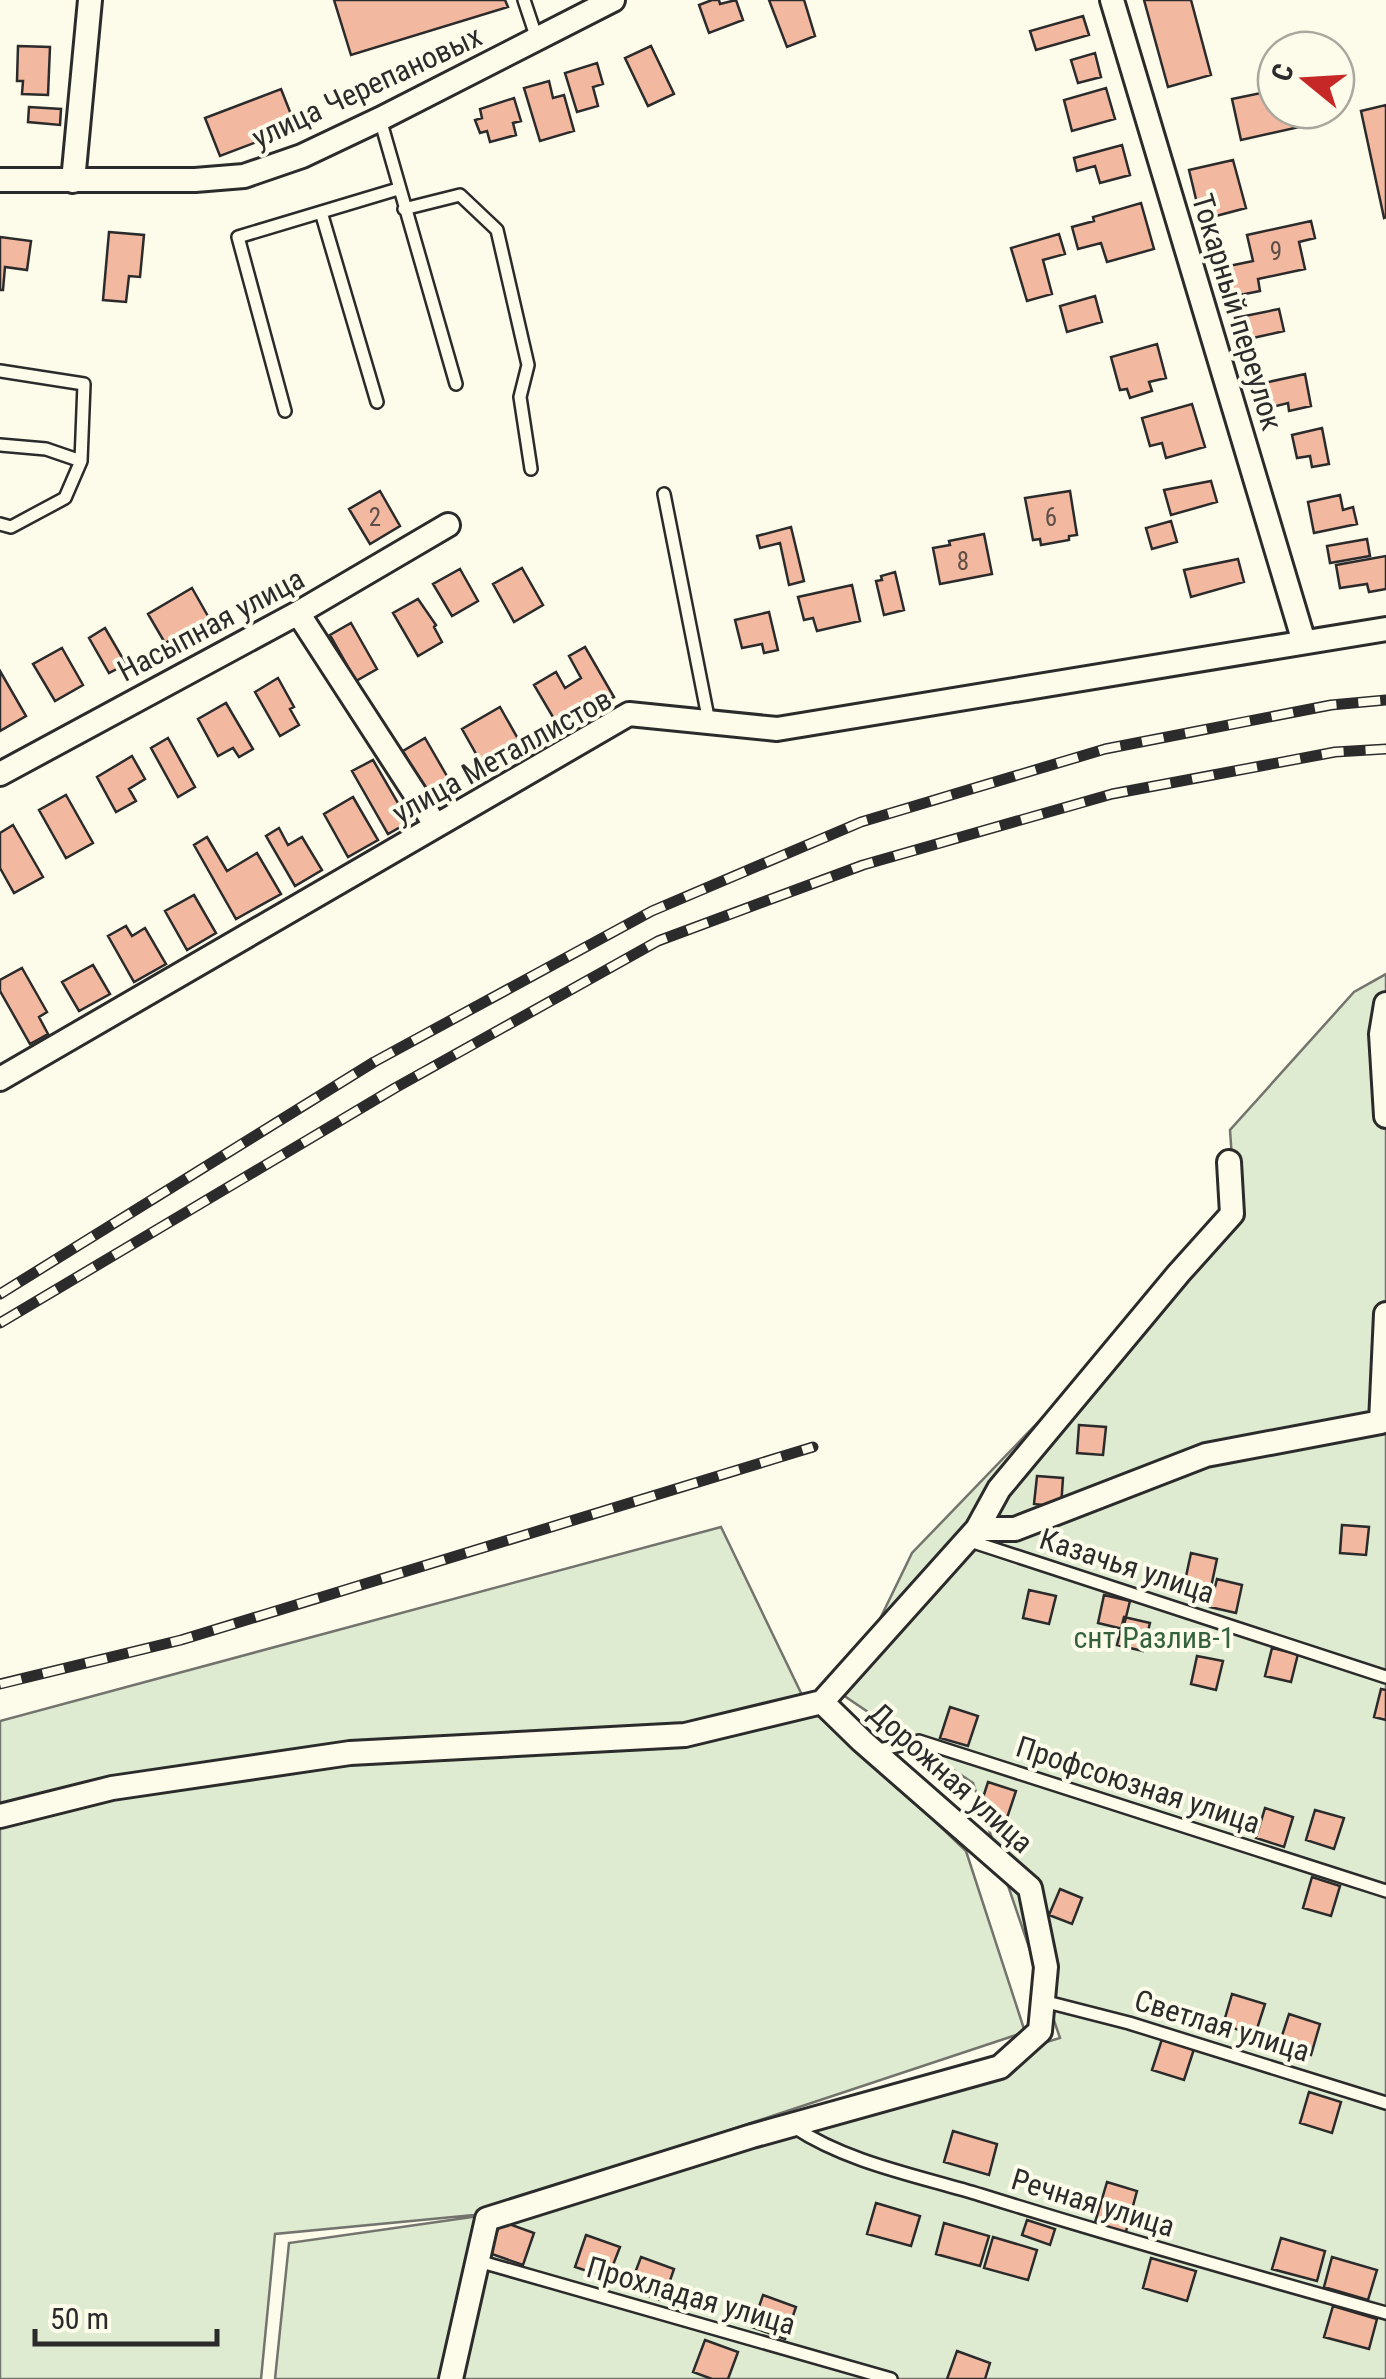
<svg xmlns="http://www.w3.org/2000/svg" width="1386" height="2379" viewBox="0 0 1386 2379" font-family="'Roboto Condensed',sans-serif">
  <rect width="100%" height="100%" fill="#fdfbea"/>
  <path fill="#deebd1" stroke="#74746e" stroke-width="2.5" d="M 1386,974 L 1386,2379 L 275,2379 L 289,2243 L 479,2216 L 1060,2038 L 973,1783 L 843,1695 L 912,1553 L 1236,1217 L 1230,1130 L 1354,992 Z
    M 721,1527 L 802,1695 L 966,1851 L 1025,2032 L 474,2215 L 275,2234 L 261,2379 L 0,2379 L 0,1721 Z"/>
  <path fill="#f2b8a0" stroke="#2b2b2b" stroke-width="2.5" d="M 334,0 L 505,0 L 508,7 L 351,55 Z
    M 712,0 L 719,0 L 720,4 L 736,0 L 743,20 L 709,33 L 699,5 Z
    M 769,0 L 804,0 L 815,36 L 787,47 Z
    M 1144,0 L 1191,0 L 1211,75 L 1168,87 Z
    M 1083,16 L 1089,35 L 1036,50 L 1030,31 Z
    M 18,46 L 50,47 L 48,95 L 22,94 L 23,81 L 17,81 Z
    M 651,46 L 674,94 L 648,106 L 625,58 Z
    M 1095,53 L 1101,77 L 1078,83 L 1071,60 Z
    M 597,63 L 603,84 L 593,87 L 598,106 L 577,112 L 565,73 Z
    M 549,81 L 553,98 L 564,95 L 574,131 L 540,141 L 524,88 Z
    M 1106,88 L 1115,119 L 1072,131 L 1064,100 Z
    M 281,89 L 296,127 L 220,156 L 205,118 Z
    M 1276,90 L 1276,110 L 1314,110 L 1317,123 L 1241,140 L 1232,99 Z
    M 514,98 L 521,121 L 513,123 L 516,135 L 490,142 L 487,131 L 480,133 L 475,120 L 482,118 L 480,109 Z
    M 1386,105 L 1386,217 L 1384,218 L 1361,111 Z
    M 29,107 L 61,109 L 60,125 L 28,122 Z
    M 1122,145 L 1130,175 L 1100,183 L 1095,166 L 1077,171 L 1074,158 Z
    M 1233,160 L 1246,208 L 1201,220 L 1189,170 Z
    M 1141,203 L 1154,249 L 1107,262 L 1101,243 L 1078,249 L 1072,227 L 1094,221 L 1093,217 Z
    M 1311,221 L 1315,238 L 1299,242 L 1305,269 L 1258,279 L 1260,291 L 1230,297 L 1224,267 L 1253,261 L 1247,235 Z
    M 109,232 L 144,235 L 140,277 L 129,276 L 126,302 L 103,300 Z
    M 1059,234 L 1065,254 L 1043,260 L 1052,294 L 1027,301 L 1011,248 Z
    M 0,237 L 31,241 L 27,270 L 5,267 L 3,290 L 0,290 Z
    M 1095,296 L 1102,322 L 1067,332 L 1060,306 Z
    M 1279,309 L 1284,331 L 1253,338 L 1256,349 L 1242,352 L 1235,318 Z
    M 1157,344 L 1166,378 L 1149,382 L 1152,391 L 1130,398 L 1127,389 L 1120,390 L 1111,357 Z
    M 1305,374 L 1311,406 L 1289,411 L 1288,403 L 1264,409 L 1259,384 Z
    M 1192,404 L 1205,447 L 1166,458 L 1162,443 L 1150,446 L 1142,418 Z
    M 1322,428 L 1329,464 L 1312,467 L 1310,456 L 1297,458 L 1292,435 Z
    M 1211,481 L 1217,502 L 1171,515 L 1164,490 Z
    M 380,491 L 400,526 L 370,544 L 349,509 Z
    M 1070,491 L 1077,535 L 1069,536 L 1069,540 L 1041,545 L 1040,539 L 1033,540 L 1025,498 Z
    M 1340,495 L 1343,510 L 1353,507 L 1357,524 L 1314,533 L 1308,502 Z
    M 1171,521 L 1177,542 L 1152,549 L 1146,528 Z
    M 791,527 L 804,581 L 789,585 L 780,543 L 760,548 L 757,536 Z
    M 984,534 L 992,574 L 940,584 L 933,548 L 950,545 L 949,541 Z
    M 1367,539 L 1370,556 L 1330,563 L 1327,546 Z
    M 1386,556 L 1386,589 L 1369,592 L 1367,584 L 1340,588 L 1336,565 Z
    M 1238,559 L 1244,582 L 1191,597 L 1184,570 Z
    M 522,568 L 543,605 L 514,622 L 493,584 Z
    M 460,569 L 478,601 L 452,616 L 433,584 Z
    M 895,572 L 904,610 L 884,615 L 876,581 L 882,580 L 881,576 Z
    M 852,585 L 860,621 L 817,631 L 813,618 L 804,620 L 798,597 Z
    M 192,588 L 209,618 L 165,643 L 148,614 Z
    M 418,599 L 436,625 L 434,627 L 442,642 L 418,656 L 393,613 Z
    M 769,612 L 778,650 L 764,653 L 762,644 L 742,648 L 735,620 Z
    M 351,623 L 377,669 L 356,681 L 330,635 Z
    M 105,628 L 126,664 L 109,673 L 89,638 Z
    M 585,647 L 614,697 L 560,729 L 534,685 L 556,672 L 565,688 L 581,678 L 569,656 Z
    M 62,648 L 83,685 L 55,701 L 33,664 Z
    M 0,671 L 26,716 L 0,731 Z
    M 278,678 L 294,707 L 290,709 L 299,725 L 280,736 L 255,692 Z
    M 226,703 L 253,749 L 239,757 L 233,748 L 218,756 L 198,719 Z
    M 500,707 L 526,753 L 488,775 L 462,729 Z
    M 168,738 L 195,787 L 178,797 L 151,748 Z
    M 425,738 L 455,790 L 427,806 L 402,763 L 408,760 L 403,751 Z
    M 132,756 L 145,779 L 129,789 L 136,801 L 116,812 L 97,777 Z
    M 373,760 L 409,822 L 388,834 L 352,771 Z
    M 66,795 L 93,843 L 66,858 L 39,810 Z
    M 353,797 L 378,840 L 348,857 L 324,814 Z
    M 13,825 L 43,877 L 14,893 L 0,868 L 0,833 Z
    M 279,828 L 288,845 L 302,837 L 322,870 L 295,886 L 266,836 Z
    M 207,837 L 227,871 L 257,853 L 281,894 L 236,919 L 194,845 Z
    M 194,895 L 216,933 L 187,950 L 165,911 Z
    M 126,926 L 132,936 L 145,928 L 166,964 L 134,982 L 108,936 Z
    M 93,965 L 110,994 L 79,1011 L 62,982 Z
    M 22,968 L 47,1012 L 39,1017 L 48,1034 L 30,1044 L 0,991 L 0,980 Z
    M 1079,1425 L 1106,1427 L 1103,1455 L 1077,1453 Z
    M 1037,1476 L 1063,1478 L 1061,1507 L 1034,1504 Z
    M 1342,1525 L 1369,1527 L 1366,1555 L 1340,1553 Z
    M 1191,1553 L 1217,1559 L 1211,1587 L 1185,1581 Z
    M 1217,1579 L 1242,1585 L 1236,1613 L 1210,1607 Z
    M 1029,1590 L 1056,1596 L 1049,1624 L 1023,1618 Z
    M 1104,1595 L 1130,1601 L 1123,1629 L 1098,1623 Z
    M 1124,1617 L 1150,1623 L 1143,1651 L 1117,1645 Z
    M 1272,1648 L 1298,1654 L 1291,1682 L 1265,1676 Z
    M 1197,1656 L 1223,1661 L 1216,1690 L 1191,1684 Z
    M 1381,1689 L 1386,1690 L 1386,1720 L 1374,1717 Z
    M 950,1707 L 978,1716 L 968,1746 L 940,1738 Z
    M 988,1782 L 1016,1791 L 1006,1821 L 978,1813 Z
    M 1265,1808 L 1293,1817 L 1284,1847 L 1256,1838 Z
    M 1315,1810 L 1344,1818 L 1334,1849 L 1306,1840 Z
    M 1312,1877 L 1340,1886 L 1331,1916 L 1303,1908 Z
    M 1060,1889 L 1082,1898 L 1072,1924 L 1049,1915 Z
    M 1232,1994 L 1265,2004 L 1255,2035 L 1223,2025 Z
    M 1289,2014 L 1320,2024 L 1311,2055 L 1279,2045 Z
    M 1162,2039 L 1194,2049 L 1184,2080 L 1152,2070 Z
    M 1309,2092 L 1341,2102 L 1332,2133 L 1300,2123 Z
    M 953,2131 L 997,2144 L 989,2175 L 944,2162 Z
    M 1107,2182 L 1137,2191 L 1125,2235 L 1094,2226 Z
    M 876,2203 L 920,2216 L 911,2246 L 867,2234 Z
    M 1027,2220 L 1055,2229 L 1050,2245 L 1022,2235 Z
    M 501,2221 L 534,2233 L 523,2265 L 489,2253 Z
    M 944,2223 L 989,2236 L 980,2266 L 936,2254 Z
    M 586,2235 L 620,2247 L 608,2278 L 575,2267 Z
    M 993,2237 L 1037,2250 L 1028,2280 L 984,2268 Z
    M 1281,2238 L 1325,2251 L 1317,2281 L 1272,2269 Z
    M 641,2257 L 674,2269 L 663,2301 L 629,2289 Z
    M 1332,2257 L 1377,2270 L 1368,2300 L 1324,2287 Z
    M 1151,2258 L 1196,2271 L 1187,2301 L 1143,2288 Z
    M 763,2295 L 796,2307 L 785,2339 L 752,2327 Z
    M 1333,2306 L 1377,2319 L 1369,2349 L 1324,2337 Z
    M 705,2340 L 738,2352 L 728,2379 L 712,2379 L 693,2372 Z
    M 957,2351 L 990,2363 L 985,2379 L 947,2379 Z"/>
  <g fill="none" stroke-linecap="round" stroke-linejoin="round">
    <g stroke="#2b2b2b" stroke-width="16">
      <path id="service" d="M 524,0 L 537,39
        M 380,119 L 456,384
        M 404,209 L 460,195 L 497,230 L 528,365 L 520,397 L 531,469
        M 321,212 L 377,402
        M 0,371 L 84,384 L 81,461 L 65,498 L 11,527 L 0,524
        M 285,411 L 238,237 L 398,189
        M 0,445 L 46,449 L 81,461
        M 664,494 L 709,722
        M 967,1540 L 1386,1677
        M 874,1751 L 919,1741 L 1386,1891
        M 1043,2001 L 1129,2023 L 1386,2103
        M 794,2127 C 848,2163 919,2176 981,2195 C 1115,2237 1250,2275 1386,2313
        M 478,2261 L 891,2379"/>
    </g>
    <g stroke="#2b2b2b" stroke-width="28">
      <path id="minor" d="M 1112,0 L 1304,642
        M 0,180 L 195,180 L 244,176 L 302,156 L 380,119 L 613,0
        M 73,181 L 90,0
        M 298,613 L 436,826
        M 0,774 L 298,613 L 448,525
        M 1386,1004 L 1381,1034 L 1386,1116
        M 0,1079 L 629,714 L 777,729 L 1386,629
        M 977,1529 L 999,1489 L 1179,1273 L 1232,1214 L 1229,1162
        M 0,1816 L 112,1788 L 350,1753 L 685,1735 L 822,1702
        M 451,2379 L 487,2219 L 752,2136 L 1000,2067 L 1040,2031 L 1046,1967 L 1030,1888 L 862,1741 L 822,1702 L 977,1529 L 1015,1529 L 1206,1455 L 1381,1422 L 1386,1314"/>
    </g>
    <use href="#service" stroke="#fdfbea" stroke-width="11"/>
    <use href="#minor" stroke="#fdfbea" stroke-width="22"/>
    <g stroke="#2b2b2b" stroke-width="11">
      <path id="rail" d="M 0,1294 L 374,1062 L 652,911 L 861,822 L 1105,749 L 1331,705 L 1386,700
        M 0,1323 L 395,1088 L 658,941 L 863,865 L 1112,794 L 1335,752 L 1386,749
        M 0,1684 L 181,1640 L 813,1447"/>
    </g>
    <use href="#rail" stroke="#fdfbea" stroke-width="8" stroke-dasharray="22" stroke-linecap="butt"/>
  </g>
  <g text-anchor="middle" stroke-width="8" stroke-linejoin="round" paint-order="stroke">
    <g font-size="25" fill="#5d4e48">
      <text x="1276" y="260">9</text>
      <text x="375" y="526">2</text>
      <text x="1051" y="526">6</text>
      <text x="963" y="570">8</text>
    </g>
    <g font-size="30" fill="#2b2b2b" stroke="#fdfbea">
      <text transform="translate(367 87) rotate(-25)" y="10">улица Черепановых</text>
      <text transform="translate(1237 312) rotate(73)" y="10">Токарный переулок</text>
      <text transform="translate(211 625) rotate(-28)" y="10">Насыпная улица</text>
      <text transform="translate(502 756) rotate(-29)" y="10">улица Металлистов</text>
      <text transform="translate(1127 1566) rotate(18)" y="10">Казачья улица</text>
      <text transform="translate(951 1778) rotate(42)" y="10">Дорожная улица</text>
      <text transform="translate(1138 1785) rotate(18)" y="10">Профсоюзная улица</text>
      <text transform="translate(1222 2026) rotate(17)" y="10">Светлая улица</text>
      <text transform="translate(1093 2203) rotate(17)" y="10">Речная улица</text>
      <text transform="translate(691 2296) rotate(16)" y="10">Прохладая улица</text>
    </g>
    <g font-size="30" fill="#34623c" stroke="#fdfbea">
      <text x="1154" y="1648">снт Разлив-1</text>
    </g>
  </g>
  <g transform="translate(1306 80) rotate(288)"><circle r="48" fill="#fdfbea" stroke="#a9a89e" stroke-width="2.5"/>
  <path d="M0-8L18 38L0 25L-18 38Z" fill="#c62828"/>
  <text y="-15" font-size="28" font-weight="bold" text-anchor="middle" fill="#2b2b2b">С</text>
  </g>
  <path d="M35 2329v15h182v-15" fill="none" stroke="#2b2b2b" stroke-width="5"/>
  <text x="50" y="2329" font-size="30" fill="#2b2b2b" stroke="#fdfbea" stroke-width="8" paint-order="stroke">50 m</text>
</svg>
